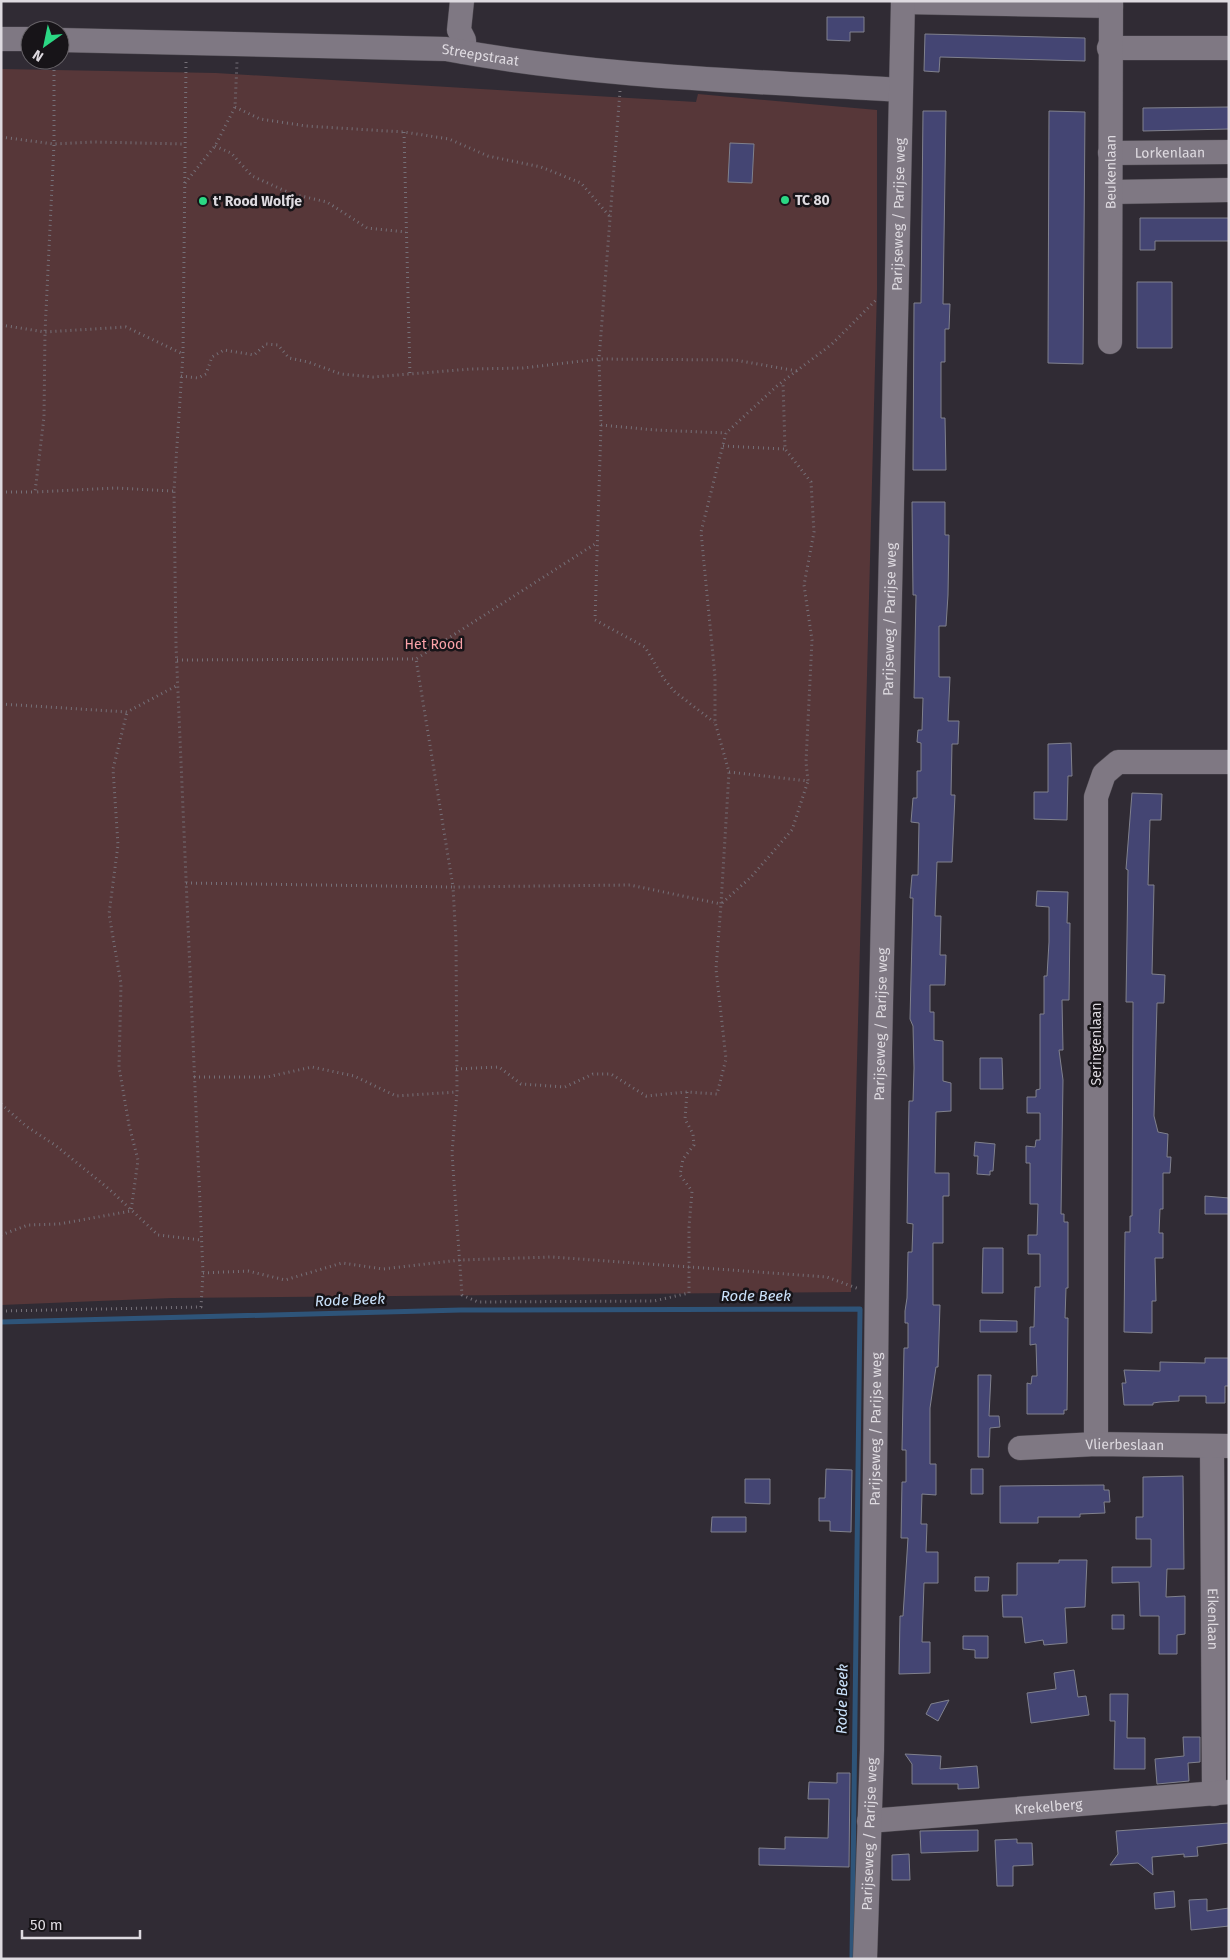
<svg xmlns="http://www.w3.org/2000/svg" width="1230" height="1960" viewBox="0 0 1230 1960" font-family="'Fira Sans',sans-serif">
  <rect width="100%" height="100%" fill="#302b34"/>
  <path fill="#573739" d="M 1,69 L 216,73 L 696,102 L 698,94 L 877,110 L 877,290 L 851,1292 L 172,1298 L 1,1305 Z"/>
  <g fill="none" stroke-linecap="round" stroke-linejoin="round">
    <path stroke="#2e5479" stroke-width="5" d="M 1,1322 L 461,1310 L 860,1309 L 852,1959"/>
  </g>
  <path fill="#444573" stroke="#80818d" d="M 827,17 L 864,17 L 864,32 L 850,32 L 850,41 L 827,40 Z
    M 925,34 L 1085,38 L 1085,61 L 940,57 L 939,72 L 924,71 Z
    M 1229,107 L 1229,129 L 1143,131 L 1143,108 Z
    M 923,111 L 946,111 L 943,304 L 950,304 L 949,329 L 945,329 L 945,362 L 941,362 L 941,418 L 945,418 L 946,470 L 913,470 L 914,303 L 921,303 Z
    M 1049,111 L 1085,112 L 1083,364 L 1048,363 Z
    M 730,143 L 754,144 L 752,183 L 728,182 Z
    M 1140,218 L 1229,218 L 1229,241 L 1155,241 L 1155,250 L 1140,250 Z
    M 1137,282 L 1172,282 L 1172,348 L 1137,348 Z
    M 912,502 L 945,502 L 945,535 L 949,535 L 948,595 L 946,626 L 939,626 L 939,677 L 950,677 L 948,721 L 959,721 L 958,744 L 952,744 L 951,795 L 955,795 L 952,862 L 937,862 L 935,916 L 941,916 L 940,955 L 946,955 L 945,985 L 930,985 L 930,1012 L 934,1012 L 934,1040 L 943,1041 L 943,1081 L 951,1083 L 951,1111 L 936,1112 L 935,1173 L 949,1173 L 949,1196 L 943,1196 L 943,1243 L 933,1243 L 933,1305 L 940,1305 L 938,1367 L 936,1367 L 930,1408 L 930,1464 L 936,1464 L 936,1495 L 922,1494 L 921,1524 L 927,1524 L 926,1552 L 938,1552 L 938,1583 L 924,1583 L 922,1642 L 930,1642 L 930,1673 L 899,1674 L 900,1616 L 903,1616 L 908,1538 L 901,1538 L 902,1482 L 906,1482 L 906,1450 L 902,1450 L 904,1348 L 908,1348 L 908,1323 L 905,1323 L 905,1311 L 907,1298 L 908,1252 L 912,1252 L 913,1224 L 907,1223 L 909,1101 L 913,1101 L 914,1068 L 913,1026 L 910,1019 L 913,898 L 910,898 L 912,875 L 918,875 L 919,823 L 911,822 L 913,798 L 917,798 L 917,771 L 921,771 L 921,743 L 917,742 L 918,730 L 922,730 L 923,698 L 914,698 L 916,595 L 913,595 Z
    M 1071,743 L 1072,776 L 1068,776 L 1067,820 L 1034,819 L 1034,792 L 1048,792 L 1048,744 Z
    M 1132,793 L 1162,794 L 1161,820 L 1150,820 L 1148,885 L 1154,885 L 1152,974 L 1165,975 L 1164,1003 L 1157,1003 L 1154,1116 L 1158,1132 L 1168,1134 L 1167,1157 L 1171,1157 L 1170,1173 L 1163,1173 L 1163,1209 L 1160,1209 L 1159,1233 L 1163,1233 L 1163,1258 L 1155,1258 L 1156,1301 L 1152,1301 L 1152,1333 L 1124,1332 L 1125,1232 L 1130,1232 L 1130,1216 L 1132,1216 L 1133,1002 L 1126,1002 L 1128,870 L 1126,869 Z
    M 1037,891 L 1068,892 L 1067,923 L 1070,923 L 1069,1000 L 1062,1000 L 1063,1050 L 1059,1050 L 1063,1080 L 1061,1214 L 1064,1214 L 1064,1222 L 1068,1222 L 1068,1288 L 1066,1288 L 1065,1318 L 1068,1318 L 1067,1410 L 1064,1410 L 1064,1414 L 1027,1414 L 1027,1383 L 1031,1384 L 1032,1376 L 1037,1376 L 1036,1344 L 1030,1345 L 1030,1327 L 1034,1327 L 1035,1287 L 1040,1287 L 1040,1254 L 1028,1254 L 1028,1235 L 1037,1235 L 1038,1204 L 1030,1204 L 1030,1163 L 1026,1163 L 1026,1146 L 1035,1147 L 1036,1140 L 1040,1140 L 1040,1113 L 1027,1113 L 1027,1097 L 1036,1097 L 1036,1090 L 1040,1089 L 1040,1014 L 1044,1014 L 1044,976 L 1047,976 L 1049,942 L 1049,907 L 1036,906 Z
    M 980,1058 L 1002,1058 L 1003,1089 L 980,1089 Z
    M 975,1142 L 995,1144 L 993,1171 L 990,1171 L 990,1175 L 977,1174 L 978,1156 L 974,1156 Z
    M 1205,1196 L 1229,1198 L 1229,1214 L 1205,1214 Z
    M 983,1248 L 1003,1248 L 1003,1293 L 982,1293 Z
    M 980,1320 L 1017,1321 L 1017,1332 L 980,1332 Z
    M 1205,1358 L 1229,1358 L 1229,1386 L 1225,1386 L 1225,1403 L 1206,1403 L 1206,1396 L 1179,1396 L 1179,1401 L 1160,1402 L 1153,1403 L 1153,1405 L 1124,1405 L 1122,1383 L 1126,1383 L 1124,1370 L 1160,1371 L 1160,1362 L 1205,1363 Z
    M 978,1375 L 991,1375 L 989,1416 L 999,1416 L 1000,1427 L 990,1428 L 989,1457 L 978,1457 Z
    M 826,1469 L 852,1470 L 851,1532 L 830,1531 L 830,1521 L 819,1521 L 819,1498 L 825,1498 Z
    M 971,1469 L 983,1469 L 983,1494 L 971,1494 Z
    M 1183,1476 L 1184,1569 L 1167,1569 L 1166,1597 L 1185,1596 L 1185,1634 L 1177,1635 L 1177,1654 L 1159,1654 L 1159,1616 L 1140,1616 L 1139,1582 L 1112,1583 L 1112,1567 L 1151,1567 L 1151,1539 L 1136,1539 L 1136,1517 L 1143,1517 L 1143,1477 Z
    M 745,1479 L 770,1479 L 770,1504 L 745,1503 Z
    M 1104,1485 L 1104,1490 L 1109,1490 L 1110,1502 L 1104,1502 L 1105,1513 L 1080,1514 L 1080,1517 L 1038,1517 L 1038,1523 L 1000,1523 L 1000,1486 Z
    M 712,1517 L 746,1517 L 746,1532 L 711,1532 Z
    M 1059,1560 L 1087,1560 L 1085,1607 L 1065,1608 L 1067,1643 L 1044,1645 L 1043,1640 L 1025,1643 L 1022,1617 L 1003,1617 L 1002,1595 L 1017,1595 L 1017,1563 L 1059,1563 Z
    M 975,1577 L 989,1577 L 988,1591 L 975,1591 Z
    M 1112,1615 L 1124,1615 L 1124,1629 L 1112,1629 Z
    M 963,1636 L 988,1636 L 988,1658 L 975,1658 L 975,1650 L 963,1649 Z
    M 1074,1670 L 1078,1697 L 1086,1696 L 1089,1715 L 1031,1723 L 1027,1693 L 1056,1689 L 1054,1673 Z
    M 1110,1694 L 1128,1694 L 1127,1738 L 1145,1738 L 1145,1769 L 1114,1769 L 1115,1721 L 1110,1721 Z
    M 949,1700 L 938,1721 L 926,1714 L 931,1704 Z
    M 1183,1737 L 1200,1737 L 1200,1762 L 1188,1763 L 1189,1781 L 1157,1784 L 1155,1759 L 1184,1756 Z
    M 905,1754 L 941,1756 L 940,1769 L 977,1766 L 979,1788 L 958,1789 L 958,1784 L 912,1784 L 912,1764 Z
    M 837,1773 L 850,1773 L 849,1867 L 759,1865 L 759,1848 L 785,1849 L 785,1837 L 828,1838 L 829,1799 L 808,1799 L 809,1782 L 837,1783 Z
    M 1229,1823 L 1229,1843 L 1197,1847 L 1198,1856 L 1184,1857 L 1184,1854 L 1152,1857 L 1153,1875 L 1138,1863 L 1110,1865 L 1118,1854 L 1116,1831 Z
    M 978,1830 L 978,1851 L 921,1853 L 920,1831 Z
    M 1017,1839 L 1017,1843 L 1032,1843 L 1033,1865 L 1013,1866 L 1013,1886 L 997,1886 L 995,1840 Z
    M 909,1854 L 910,1880 L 892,1880 L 892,1855 Z
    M 1174,1891 L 1175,1907 L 1155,1909 L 1154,1893 Z
    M 1207,1899 L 1207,1911 L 1229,1908 L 1229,1926 L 1191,1930 L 1189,1900 Z"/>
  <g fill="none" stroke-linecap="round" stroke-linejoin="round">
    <g stroke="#4b474e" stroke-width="25">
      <g id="minor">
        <path d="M 462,1 L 459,30 L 464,40 L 464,52"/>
        <path d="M 903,2 L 1111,6"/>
        <path d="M 1,39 L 30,39"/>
        <path id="s1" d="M 60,40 L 446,49 C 595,77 749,81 900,90"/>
        <path d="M 1109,48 L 1229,48"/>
        <path id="s2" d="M 1110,153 L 1229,152"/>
        <path d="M 1111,192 L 1229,190"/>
        <path id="s3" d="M 1110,342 L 1111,1"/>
        <path d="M 1096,1444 L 1096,797 L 1104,774 L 1118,762 L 1229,762"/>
        <path id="s4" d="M 1212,1447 L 1214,1794"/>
        <path id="s5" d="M 1020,1448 L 1096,1444 L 1229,1446"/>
        <path id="s6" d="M 869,1821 L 1229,1792"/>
        <path id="s7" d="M 865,1959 L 872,1750 L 879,1095 L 903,1"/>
      </g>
    </g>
    <path stroke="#757078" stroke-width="3" stroke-dasharray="1 4" stroke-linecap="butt" d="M 54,60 L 54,144 L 45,332 L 44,417 L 35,492 L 115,488 L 174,491
      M 620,91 L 599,359 L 601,425 L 595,620 L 645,647 L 664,679 L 675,692 L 714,722
      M 235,107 L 260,119 L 306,126 L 404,132 L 449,139 L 488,156 L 541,167 L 581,183 L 611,218
      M 404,132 L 410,376
      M 1,137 L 54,144 L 93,142 L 185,144
      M 215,146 L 231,153 L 252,176 L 292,194 L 327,202 L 367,228 L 406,232
      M 185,183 L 215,146 L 235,107 L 237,62
      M 1,325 L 45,332 L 126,327 L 183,354
      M 181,376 L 198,378 L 206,374 L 212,357 L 224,350 L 254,355 L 266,344 L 278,345 L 289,358 L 308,362 L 341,374 L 373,377 L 471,369 L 523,368 L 599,359 L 735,360 L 797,371
      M 601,425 L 655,430 L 726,433
      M 723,446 L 785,449
      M 1,492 L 35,492
      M 177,660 L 416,659 L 595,544
      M 1,704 L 127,712 L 178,685
      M 729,772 L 808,781 L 806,762 L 812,640 L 804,585 L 814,532 L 811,482 L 785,449 L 783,382
      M 186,883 L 453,887 L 416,659
      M 456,1069 L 499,1067 L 521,1084 L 565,1087 L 593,1074 L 611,1074 L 646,1096 L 687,1092 L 717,1094 L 726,1059 L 716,969 L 721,904 L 751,877 L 792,830 L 808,781
      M 194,1077 L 267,1077 L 312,1067 L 354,1076 L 396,1096 L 457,1092
      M 687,1092 L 685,1119 L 693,1134 L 694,1145 L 683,1159 L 680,1175 L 692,1191 L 689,1227 L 689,1293 L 654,1301 L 478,1302 L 462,1295 L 452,1153 L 457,1092 L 456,941 L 453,887 L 630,885 L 721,904 L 729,772 L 715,722 L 715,677 L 701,532 L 726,433 L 778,385 L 832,344 L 878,298
      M 1,1104 L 26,1126 L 55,1145 L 109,1189 L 158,1235 L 201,1240
      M 1,1235 L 28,1225 L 59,1224 L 131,1211 L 138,1160 L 129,1125 L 119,1067 L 121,984 L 109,914 L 118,845 L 113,769 L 127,712
      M 203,1273 L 248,1271 L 285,1280 L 342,1263 L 383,1269 L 460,1260 L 552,1257 L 827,1277 L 859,1289
      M 1,1311 L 201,1307 L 203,1273 L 176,646 L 174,491 L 183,354 L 186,62"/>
    <use href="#minor" stroke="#7f7883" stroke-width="24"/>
  </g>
  <g fill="#2bd884" stroke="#171418" stroke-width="2">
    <circle cx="785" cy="200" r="5"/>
    <circle cx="203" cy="201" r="5"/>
  </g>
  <g text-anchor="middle" stroke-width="5" stroke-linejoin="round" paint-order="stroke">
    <g font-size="14" fill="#dedae0" stroke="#171418">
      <text dy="5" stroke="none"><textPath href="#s1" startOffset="421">Streepstraat</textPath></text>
      <text dy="5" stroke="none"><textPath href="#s2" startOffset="60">Lorkenlaan</textPath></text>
      <text dy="5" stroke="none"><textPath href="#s3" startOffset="170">Beukenlaan</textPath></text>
      <text dy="5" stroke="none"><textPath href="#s7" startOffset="1745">Parijseweg / Parijse weg</textPath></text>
      <text dy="5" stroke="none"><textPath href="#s7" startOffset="1340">Parijseweg / Parijse weg</textPath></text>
      <text dy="5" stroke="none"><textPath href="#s7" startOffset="935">Parijseweg / Parijse weg</textPath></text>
      <text transform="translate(1096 1044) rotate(-90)" y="5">Seringenlaan</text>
      <text dy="5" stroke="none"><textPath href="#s7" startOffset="530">Parijseweg / Parijse weg</textPath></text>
      <text dy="5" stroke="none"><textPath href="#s5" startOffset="105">Vlierbeslaan</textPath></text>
      <text dy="5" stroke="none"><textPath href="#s4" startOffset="172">Eikenlaan</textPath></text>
      <text dy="5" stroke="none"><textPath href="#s6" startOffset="180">Krekelberg</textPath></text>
      <text dy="5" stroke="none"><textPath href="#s7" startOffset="125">Parijseweg / Parijse weg</textPath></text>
    </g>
    <g font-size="14" font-weight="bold" fill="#dedae0" stroke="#171418" text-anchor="start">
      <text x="795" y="205">TC 80</text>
      <text x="213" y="206">t' Rood Wolfje</text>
    </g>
    <g font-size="14" fill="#fba2a8" stroke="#171418">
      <text x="434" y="649">Het Rood</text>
    </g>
    <g font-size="15" font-style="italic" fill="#cae2fb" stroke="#171418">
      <text x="756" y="1301">Rode Beek</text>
      <text transform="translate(350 1300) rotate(-2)" y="5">Rode Beek</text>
      <text transform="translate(842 1699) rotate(-89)" y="5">Rode Beek</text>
    </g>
  </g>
  <rect width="1230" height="1960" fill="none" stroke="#dedae0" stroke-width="5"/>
  <g transform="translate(45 45) rotate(213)"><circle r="24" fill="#171418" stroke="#676368"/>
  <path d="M0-4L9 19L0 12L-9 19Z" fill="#2bd884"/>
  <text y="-8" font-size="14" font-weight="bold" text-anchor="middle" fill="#dedae0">N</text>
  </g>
  <path d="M22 1930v8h118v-8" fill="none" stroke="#dedae0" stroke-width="2.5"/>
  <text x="30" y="1930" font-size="15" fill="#dedae0" stroke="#171418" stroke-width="4" paint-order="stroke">50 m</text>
</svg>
